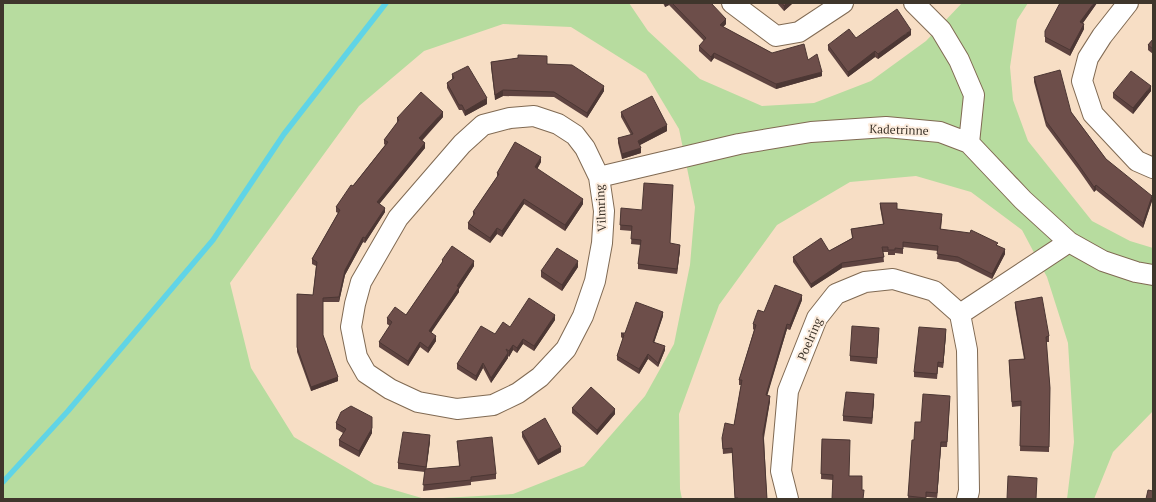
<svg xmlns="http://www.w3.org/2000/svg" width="1156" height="502" viewBox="0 0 1156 502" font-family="'PT Serif',serif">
  <rect width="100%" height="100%" fill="#f7dec5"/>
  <path fill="#b7dc9f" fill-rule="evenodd" d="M 3,3 L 629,3 L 648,31 L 700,79 L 762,106 L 814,103 L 871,81 L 926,41 L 962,3 L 1028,3 L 1017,20 L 1010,67 L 1013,100 L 1028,141 L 1092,221 L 1130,241 L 1153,248 L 1153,411 L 1113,452 L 1094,499 L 1067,499 L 1074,442 L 1068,343 L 1047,277 L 1022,230 L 971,192 L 916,176 L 850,182 L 777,225 L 719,305 L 679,414 L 680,489 L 682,499 L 3,499 ZM 503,24 L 571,27 L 646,74 L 679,129 L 695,207 L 690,265 L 674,344 L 645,396 L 584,466 L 513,494 L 425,499 L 374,484 L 294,437 L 251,368 L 230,283 L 359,106 L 424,51 Z"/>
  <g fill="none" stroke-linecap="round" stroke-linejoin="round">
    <path stroke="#60d4e6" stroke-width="5.5" d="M 3,482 L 68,411 L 213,240 L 284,134 L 386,3"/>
    <g stroke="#806a53" stroke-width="22">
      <path id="minor" d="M 732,3 L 776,36 L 799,32 L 843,3
        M 914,3 L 941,30 L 959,60 L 974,95 L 969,143
        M 1128,3 L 1102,36 L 1088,58 L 1082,81 L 1093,114 L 1137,161 L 1153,168
        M 534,116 L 558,124 L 575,135 L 585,148 L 599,177 L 604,211 L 602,243 L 595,281 L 583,316 L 566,349 L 540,377 L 518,393 L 493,405 L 457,409 L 418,402 L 390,389 L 366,373 L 357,357 L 351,327 L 355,304 L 361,282 L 398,218 L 462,144 L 483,125 L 510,118 Z
        M 599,177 L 739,144 L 811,132 L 886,127 L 940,132 L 969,143 L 1023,200 L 1069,242 L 1103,261 L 1136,272 L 1153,275
        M 960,314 L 1069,242
        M 788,499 L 781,471 L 788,391 L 817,318 L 836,294 L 865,282 L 893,279 L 934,291 L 960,314 L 967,350 L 969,491 L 967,499"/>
    </g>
    <use href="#minor" stroke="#fff" stroke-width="20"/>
  </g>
  <path fill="#5e4340" d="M 663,3 L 711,3 L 726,24 L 723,27 L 772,53 L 808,60 L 822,76 L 776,89 L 714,58 L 711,62 L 699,51 L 699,46 L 704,41 L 669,5 L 665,7 Z
    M 777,3 L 793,3 L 784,11 Z
    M 1097,3 L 1083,23 L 1084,29 L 1070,56 L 1045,42 L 1045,31 Z
    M 911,35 L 878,59 L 875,57 L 848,77 L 828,50 L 828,45 L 856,38 Z
    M 1153,39 L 1153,54 L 1148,50 L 1148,45 Z
    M 518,58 L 547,64 L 604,91 L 587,118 L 554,97 L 503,96 L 495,100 L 491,67 L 491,62 Z
    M 452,74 L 487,104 L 465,116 L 462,110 L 459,110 L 447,88 L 447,83 L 452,79 Z
    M 1034,77 L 1071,112 L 1106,159 L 1152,201 L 1143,228 L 1096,190 L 1094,192 L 1078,169 L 1046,126 L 1034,82 Z
    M 1151,91 L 1133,114 L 1113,98 L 1113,93 Z
    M 621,112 L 667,131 L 640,145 L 641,153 L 622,159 L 618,143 L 618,138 L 631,135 L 621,117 Z
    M 443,117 L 422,141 L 425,148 L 379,204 L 385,212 L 365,243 L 363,242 L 345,275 L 339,302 L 323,302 L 323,335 L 338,381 L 311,391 L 297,352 L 297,294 L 313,295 L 316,266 L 312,264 L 312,259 L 338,213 L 336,212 L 336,207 L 385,145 L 384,144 L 384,140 L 397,123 L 397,118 Z
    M 541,162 L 537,169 L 583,204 L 565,231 L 524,204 L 502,237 L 497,234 L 490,243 L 468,229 L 468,223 L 473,216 L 473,212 L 497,177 L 497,173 Z
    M 880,203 L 897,209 L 942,219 L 941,229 L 998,246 L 1005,254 L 992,279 L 958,262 L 937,259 L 938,251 L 903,247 L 903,254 L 895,253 L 895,255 L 888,255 L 888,252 L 883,252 L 884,262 L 842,268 L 811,288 L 793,262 L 793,257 L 829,251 L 852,238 L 851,229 L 883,224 L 880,207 Z
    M 621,208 L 680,250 L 677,274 L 638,269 L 638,264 L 641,245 L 631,244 L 632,231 L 620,230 Z
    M 442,260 L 474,266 L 459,289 L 459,292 L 431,332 L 436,341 L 428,353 L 420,347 L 408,366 L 379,347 L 379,342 L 390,326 L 387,324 L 387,318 L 406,315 L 442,263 Z
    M 578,267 L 562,291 L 541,277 L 541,271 Z
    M 802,300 L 790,330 L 787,329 L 767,395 L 770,401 L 764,438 L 767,499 L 735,499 L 732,453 L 723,454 L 722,438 L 734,425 L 741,385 L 739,385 L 739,380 L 754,330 L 753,329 L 753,324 L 764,312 Z
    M 1015,302 L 1049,336 L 1049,342 L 1046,342 L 1050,388 L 1049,452 L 1020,451 L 1021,406 L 1012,407 L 1009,365 L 1009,360 L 1024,359 L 1015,307 Z
    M 663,316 L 654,342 L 665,350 L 658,367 L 648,359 L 639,374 L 617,360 L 617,356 L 623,339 L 621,337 L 621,333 L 625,333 Z
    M 555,320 L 534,351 L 523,344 L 517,353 L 513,350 L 509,357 L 508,356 L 508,358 L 491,383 L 483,368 L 476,381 L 457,369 L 457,364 L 495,334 L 510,327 Z
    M 879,333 L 877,364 L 850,361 L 850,356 Z
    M 946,334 L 943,368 L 938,367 L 937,379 L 914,377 L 914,372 Z
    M 874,400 L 872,424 L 843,421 L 843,416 Z
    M 950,401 L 947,447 L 941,447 L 937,498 L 926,497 L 926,499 L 908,499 L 912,440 L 914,440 L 921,422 Z
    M 572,408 L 615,414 L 597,435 L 572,413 Z
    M 336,423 L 372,433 L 359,457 L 339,446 L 339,440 L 343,433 L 336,429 Z
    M 522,432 L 561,452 L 538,465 L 522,437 Z
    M 822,439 L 850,440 L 833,480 L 821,479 Z
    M 430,441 L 426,469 L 459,466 L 457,441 L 496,474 L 496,479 L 471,482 L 471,485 L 423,491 L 425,472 L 398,469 L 398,463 Z"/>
  <path fill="#4c3734" d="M 665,3 L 669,3 L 669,5 L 665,7 Z
    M 787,3 L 793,3 L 784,11 L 784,6 Z
    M 1094,3 L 1097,3 L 1080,27 L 1080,22 Z
    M 726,19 L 726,24 L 720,30 L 720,25 Z
    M 1084,24 L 1084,29 L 1070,56 L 1070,50 Z
    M 911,30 L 911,35 L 878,59 L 878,54 Z
    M 875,51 L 875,57 L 848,77 L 848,72 Z
    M 714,53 L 714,58 L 711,62 L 711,57 Z
    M 822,72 L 822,76 L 776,89 L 776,84 Z
    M 604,86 L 604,91 L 587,118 L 587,113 Z
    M 1151,86 L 1151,91 L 1133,114 L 1133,108 Z
    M 503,90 L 503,96 L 495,100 L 495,95 Z
    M 487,98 L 487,104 L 465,116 L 465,111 Z
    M 443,112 L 443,117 L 419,143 L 419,138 Z
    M 667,125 L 667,131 L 638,146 L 638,141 Z
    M 425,143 L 425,148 L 377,207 L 377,202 Z
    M 641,148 L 641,153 L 622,159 L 622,154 Z
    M 541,157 L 541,162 L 535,173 L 535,167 Z
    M 1096,185 L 1096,190 L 1094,192 L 1094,187 Z
    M 1152,196 L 1152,201 L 1143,228 L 1143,223 Z
    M 524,199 L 524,204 L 502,237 L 502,231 Z
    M 583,199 L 583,204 L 565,231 L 565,225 Z
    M 385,208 L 385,212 L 365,243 L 365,238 Z
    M 497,228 L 497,234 L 490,243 L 490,238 Z
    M 363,237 L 363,242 L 345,275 L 339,302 L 339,297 L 345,270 Z
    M 680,245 L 680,250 L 677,274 L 677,269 Z
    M 1005,249 L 1005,254 L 992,279 L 992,274 Z
    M 474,261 L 474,266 L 459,289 L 459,292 L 429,336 L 429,331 L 457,286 Z
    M 578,261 L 578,267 L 562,291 L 562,285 Z
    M 842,263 L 842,268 L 811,288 L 811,284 Z
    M 802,295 L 802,300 L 790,330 L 790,325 Z
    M 663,312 L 663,316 L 653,346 L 653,342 Z
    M 555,315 L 555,320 L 534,351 L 534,346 Z
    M 787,324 L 787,329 L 766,400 L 766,395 Z
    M 946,329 L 946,334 L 943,368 L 943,363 Z
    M 436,336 L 436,341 L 428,353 L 428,348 Z
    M 523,339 L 523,344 L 517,353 L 517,348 Z
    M 420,342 L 420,347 L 408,366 L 408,361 Z
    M 513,345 L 513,350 L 509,357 L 509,351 Z
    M 665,346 L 665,350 L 658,367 L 658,363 Z
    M 508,353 L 508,358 L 491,383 L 491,378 Z
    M 648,354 L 648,359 L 639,374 L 639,369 Z
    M 483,363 L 483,368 L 476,381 L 476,376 Z
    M 338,377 L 338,381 L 311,391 L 311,387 Z
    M 874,394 L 874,400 L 872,424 L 872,418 Z
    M 770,396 L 770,401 L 763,439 L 763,434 Z
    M 615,409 L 615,414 L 597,435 L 597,430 Z
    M 372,428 L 372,433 L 359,457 L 359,451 Z
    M 430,435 L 430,441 L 426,473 L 426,467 Z
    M 941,442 L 941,447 L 937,498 L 937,493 Z
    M 561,447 L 561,452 L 538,465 L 538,460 Z"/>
  <path fill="#6d4e4a" stroke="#4c3734" d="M 672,3 L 711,3 L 726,19 L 720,25 L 772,53 L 804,44 L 808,60 L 817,54 L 822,72 L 776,84 L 714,53 L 711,57 L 699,46 L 706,38 Z
    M 782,3 L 787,3 L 784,6 Z
    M 1060,3 L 1094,3 L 1080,22 L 1084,24 L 1070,50 L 1045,37 L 1045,31 Z
    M 897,9 L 911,30 L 878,54 L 875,51 L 848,72 L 828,45 L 849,29 L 856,38 Z
    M 1153,39 L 1153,49 L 1148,45 Z
    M 518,55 L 547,56 L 547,64 L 572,65 L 604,86 L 587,113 L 554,92 L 503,90 L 495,95 L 491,62 L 518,58 Z
    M 468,66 L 487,98 L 465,111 L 462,105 L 459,105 L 447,83 L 454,78 L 452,74 Z
    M 1060,70 L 1071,112 L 1106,159 L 1152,196 L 1143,223 L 1096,185 L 1094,187 L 1078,164 L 1046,121 L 1034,77 Z
    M 1131,71 L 1151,86 L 1133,108 L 1113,93 Z
    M 421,92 L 443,112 L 419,138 L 425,143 L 377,202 L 385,208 L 365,238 L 363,237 L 345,270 L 339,297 L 323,298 L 323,335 L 338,377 L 311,387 L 297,347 L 297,294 L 313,295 L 317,262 L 312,259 L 340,210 L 336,207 L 351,185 L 353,186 L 388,142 L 384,140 L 399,120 L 397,118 Z
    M 652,96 L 667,125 L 638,141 L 641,148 L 622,154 L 618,138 L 633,134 L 621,112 Z
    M 515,142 L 541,157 L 535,167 L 583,199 L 565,225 L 524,199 L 502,231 L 497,228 L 490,238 L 468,223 L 475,213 L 473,212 L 499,174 L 497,173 Z
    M 644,183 L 673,185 L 670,243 L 680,245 L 677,269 L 638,264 L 641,240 L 631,239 L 632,226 L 620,225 L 621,208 L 642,210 Z
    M 880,203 L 897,203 L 897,209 L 942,214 L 940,229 L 970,233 L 971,230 L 998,243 L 996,245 L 1005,249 L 992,274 L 958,257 L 937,254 L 938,246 L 903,242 L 903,249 L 895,248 L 895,250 L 888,250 L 888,247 L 882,247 L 884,257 L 842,263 L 811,284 L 793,257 L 821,238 L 829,251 L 853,238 L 851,229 L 884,224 Z
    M 452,246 L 474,261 L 457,286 L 459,287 L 429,331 L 436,336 L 428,348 L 420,342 L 408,361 L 379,342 L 392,322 L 387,318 L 395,307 L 406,315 L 443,261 L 442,260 Z
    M 557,248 L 578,261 L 562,285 L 541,271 Z
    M 775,285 L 802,295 L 790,325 L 787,324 L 766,395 L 770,396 L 763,434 L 767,499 L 738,499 L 738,498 L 735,498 L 732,448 L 723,449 L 722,438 L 725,423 L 734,425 L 742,380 L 739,380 L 756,325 L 753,324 L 758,310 L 764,312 Z
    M 1042,297 L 1049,336 L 1046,337 L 1050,388 L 1049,447 L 1020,446 L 1021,401 L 1012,402 L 1009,360 L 1025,359 L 1015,302 Z
    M 529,298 L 555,315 L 534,346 L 523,339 L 517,348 L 513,345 L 509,351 L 506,349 L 508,353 L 491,378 L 483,363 L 476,376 L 457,364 L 481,326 L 495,334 L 503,322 L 510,327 Z
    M 636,302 L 663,312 L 653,342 L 665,346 L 658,363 L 648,354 L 639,369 L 617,356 L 624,335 L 621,333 L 625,333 Z
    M 852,326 L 879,328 L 877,358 L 850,356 Z
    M 919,327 L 946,329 L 943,363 L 938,362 L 937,374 L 914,372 Z
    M 591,387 L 615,409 L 597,430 L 572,408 Z
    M 846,392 L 874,394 L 872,418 L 843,416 Z
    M 923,394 L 950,396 L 947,442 L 941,442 L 937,493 L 926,492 L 926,498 L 908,496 L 912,440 L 914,440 L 915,422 L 921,422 Z
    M 351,406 L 372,417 L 372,428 L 359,451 L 339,440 L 346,429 L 336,423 L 341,412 Z
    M 545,418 L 561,447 L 538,460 L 522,432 Z
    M 403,432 L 430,435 L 426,467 L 398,463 Z
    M 492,437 L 496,474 L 471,477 L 471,480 L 423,485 L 425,469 L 460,466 L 457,441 Z
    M 822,439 L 850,440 L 849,476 L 862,476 L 862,490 L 864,490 L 863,499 L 832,499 L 833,475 L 821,474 Z
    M 1008,476 L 1037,478 L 1036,499 L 1007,499 Z
    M 1148,490 L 1153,491 L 1153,499 L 1146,499 Z"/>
  <g text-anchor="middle" stroke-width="4" stroke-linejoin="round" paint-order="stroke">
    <g font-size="12" fill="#3f362c" stroke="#fdedde">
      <text transform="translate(899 130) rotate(2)" y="4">Kadetrinne</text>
      <text transform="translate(601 208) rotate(-93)" y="4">Vilmring</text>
      <text transform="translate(810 339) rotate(-67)" y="4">Poelring</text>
    </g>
  </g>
  <rect width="1156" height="502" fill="none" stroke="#3f362c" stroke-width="8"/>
</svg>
